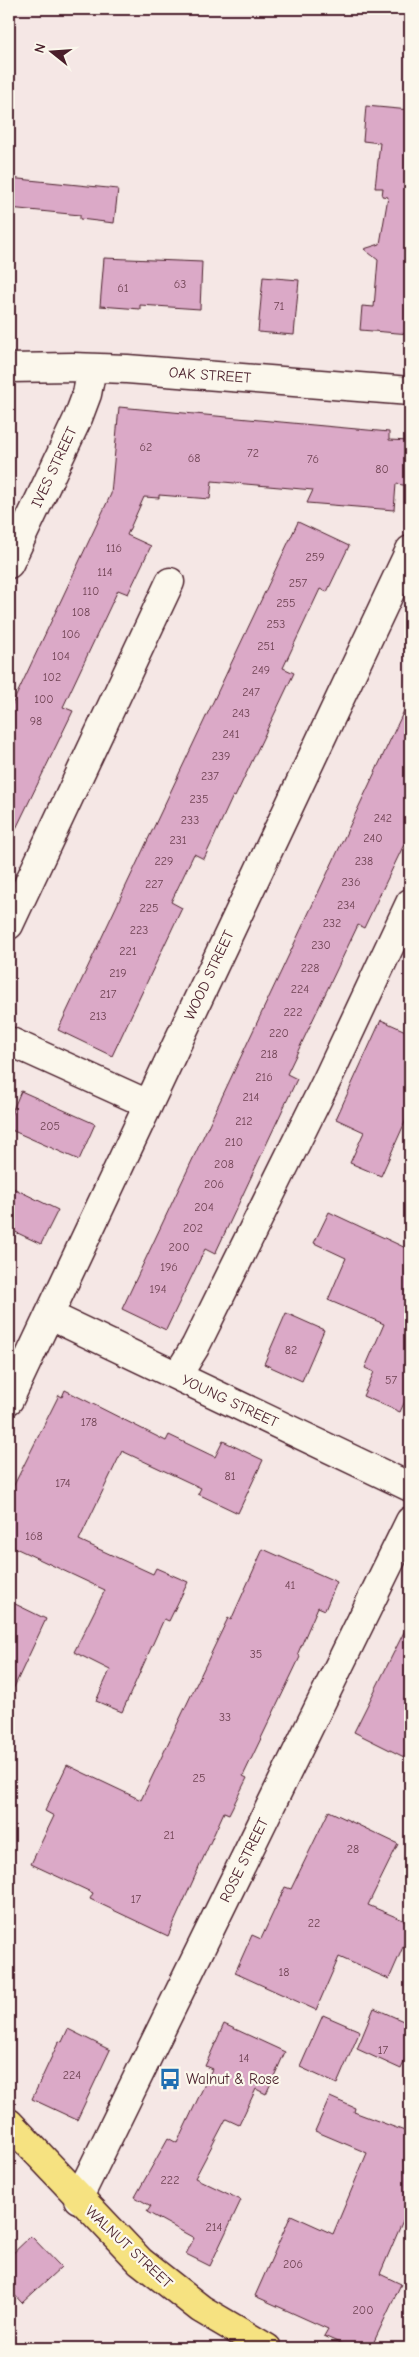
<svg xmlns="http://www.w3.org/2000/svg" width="419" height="2357" viewBox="0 0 419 2357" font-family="'Comic Neue',sans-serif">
  <rect width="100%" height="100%" fill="#f5e7e5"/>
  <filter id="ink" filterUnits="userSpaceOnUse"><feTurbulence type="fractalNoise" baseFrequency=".02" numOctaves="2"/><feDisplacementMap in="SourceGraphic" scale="10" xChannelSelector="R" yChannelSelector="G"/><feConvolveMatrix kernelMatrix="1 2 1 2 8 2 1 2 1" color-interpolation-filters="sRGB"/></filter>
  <g filter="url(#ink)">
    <path fill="#dba9c7" stroke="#4a1f2b" d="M 366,106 L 410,110 L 410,334 L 360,330 L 362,306 L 374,307 L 378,260 L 364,249 L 380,244 L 388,197 L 382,196 L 383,188 L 375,188 L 380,143 L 363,141 Z
      M 9,178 L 118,189 L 114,223 L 80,219 L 80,215 L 9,208 Z
      M 104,258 L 202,262 L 200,309 L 140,305 L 140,309 L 100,306 Z
      M 263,277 L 299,280 L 294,335 L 258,332 Z
      M 119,407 L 389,432 L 389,440 L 410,441 L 410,486 L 396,484 L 394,510 L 307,503 L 313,490 L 212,481 L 210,499 L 159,495 L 159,498 L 144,497 L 127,535 L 151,546 L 128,594 L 118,590 L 63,707 L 73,711 L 9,843 L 9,711 L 111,494 Z
      M 298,522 L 349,546 L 327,592 L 320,589 L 283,668 L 294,673 L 235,797 L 233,796 L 204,859 L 194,854 L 171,902 L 182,908 L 112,1056 L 58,1030 Z
      M 410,698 L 410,832 L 364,928 L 358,925 L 287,1074 L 297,1079 L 215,1254 L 205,1249 L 166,1330 L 122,1309 Z
      M 381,1020 L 410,1033 L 410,1111 L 381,1176 L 350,1163 L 364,1132 L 336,1119 Z
      M 21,1091 L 95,1124 L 79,1160 L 9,1129 L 9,1119 Z
      M 9,1186 L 58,1210 L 41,1244 L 9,1229 Z
      M 329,1212 L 410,1250 L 410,1390 L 400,1412 L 363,1396 L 374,1372 L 365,1368 L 384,1324 L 328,1300 L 346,1258 L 314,1243 Z
      M 286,1313 L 324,1330 L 302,1381 L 264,1364 Z
      M 65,1390 L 166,1441 L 169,1435 L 215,1457 L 223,1441 L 263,1460 L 238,1513 L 198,1494 L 201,1488 L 122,1451 L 79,1540 L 153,1574 L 156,1568 L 188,1582 L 169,1621 L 164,1619 L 122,1712 L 96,1701 L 110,1670 L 74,1652 L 105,1590 L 9,1545 L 9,1495 L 59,1395 L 62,1397 Z
      M 263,1549 L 337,1582 L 325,1610 L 318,1607 L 298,1653 L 300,1657 L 243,1776 L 247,1778 L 229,1814 L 224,1812 L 168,1936 L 90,1899 L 93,1893 L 31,1864 L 54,1816 L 45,1811 L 67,1765 L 141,1800 L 228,1618 L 231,1620 Z
      M 9,1601 L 46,1619 L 9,1698 Z
      M 410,1620 L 410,1760 L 354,1732 Z
      M 329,1811 L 398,1844 L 368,1905 L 410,1923 L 410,1931 L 389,1979 L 339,1957 L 316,2010 L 235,1973 L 252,1935 L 261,1939 L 285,1887 L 291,1889 Z
      M 374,2008 L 410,2024 L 410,2049 L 401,2069 L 357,2049 Z
      M 323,2015 L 360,2031 L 337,2084 L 300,2067 Z
      M 224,2024 L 285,2052 L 266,2094 L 256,2089 L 239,2125 L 226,2119 L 195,2178 L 241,2200 L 210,2266 L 186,2254 L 194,2238 L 147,2212 L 151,2206 L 135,2197 L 168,2138 L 177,2143 L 212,2069 L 205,2066 Z
      M 68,2029 L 110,2050 L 77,2120 L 32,2099 L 59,2041 L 62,2042 Z
      M 330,2097 L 355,2108 L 354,2112 L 410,2133 L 410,2204 L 380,2274 L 401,2284 L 371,2348 L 351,2348 L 324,2336 L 328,2329 L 255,2296 L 291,2215 L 333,2234 L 367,2153 L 315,2131 Z
      M 31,2236 L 61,2267 L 22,2303 L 9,2289 L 9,2257 Z"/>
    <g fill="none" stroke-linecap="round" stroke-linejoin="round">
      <g stroke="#4a1f2b" stroke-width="31">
        <path id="minor" d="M 9,368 L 72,367 L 127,369 L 410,391
          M 9,564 L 78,418 L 87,394 L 92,368
          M 9,925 L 170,582
          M 9,1041 L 148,1104
          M 49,1315 L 410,1487
          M 177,1376 L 195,1347 L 327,1080 L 410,903
          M 9,1400 L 410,550
          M 78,2199 L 410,1521"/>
      </g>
      <g stroke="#4a1f2b" stroke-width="31">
        <path id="major" d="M 9,2123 L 140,2261 L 201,2309 L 267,2348"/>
      </g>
      <use href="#minor" stroke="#fbf7ec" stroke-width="28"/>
      <use href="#major" stroke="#f6e281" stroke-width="28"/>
    </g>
  </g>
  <defs>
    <g id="bus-bare" transform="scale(1.725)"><path d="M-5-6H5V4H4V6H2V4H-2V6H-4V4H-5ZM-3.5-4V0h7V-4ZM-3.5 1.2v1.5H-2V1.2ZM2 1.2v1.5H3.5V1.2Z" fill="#1f6fb2" stroke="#fbf7ec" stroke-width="2.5" paint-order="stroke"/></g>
  </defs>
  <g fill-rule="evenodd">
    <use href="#bus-bare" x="170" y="2079"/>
  </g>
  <g text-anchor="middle" stroke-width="4.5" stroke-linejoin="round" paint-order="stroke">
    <g font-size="12" fill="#6e4252">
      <text x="180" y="288">63</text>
      <text x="123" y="292">61</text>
      <text x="279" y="310">71</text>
      <text x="146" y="451">62</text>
      <text x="253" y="457">72</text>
      <text x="194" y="462">68</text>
      <text x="313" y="463">76</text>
      <text x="382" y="473">80</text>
      <text x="114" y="552">116</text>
      <text x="315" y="561">259</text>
      <text x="105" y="576">114</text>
      <text x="298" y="587">257</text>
      <text x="91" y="595">110</text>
      <text x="286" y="607">255</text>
      <text x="81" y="616">108</text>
      <text x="276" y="628">253</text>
      <text x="71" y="638">106</text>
      <text x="266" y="650">251</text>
      <text x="61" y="660">104</text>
      <text x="261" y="674">249</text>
      <text x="52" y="681">102</text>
      <text x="251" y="696">247</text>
      <text x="44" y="703">100</text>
      <text x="241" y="717">243</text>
      <text x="36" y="725">98</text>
      <text x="231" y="738">241</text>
      <text x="221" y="760">239</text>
      <text x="210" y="780">237</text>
      <text x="199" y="803">235</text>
      <text x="383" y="822">242</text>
      <text x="190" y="824">233</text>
      <text x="373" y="842">240</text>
      <text x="178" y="844">231</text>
      <text x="164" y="865">229</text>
      <text x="364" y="865">238</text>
      <text x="351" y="886">236</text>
      <text x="154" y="888">227</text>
      <text x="346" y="909">234</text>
      <text x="149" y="912">225</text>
      <text x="332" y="927">232</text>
      <text x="139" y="934">223</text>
      <text x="321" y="949">230</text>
      <text x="128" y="955">221</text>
      <text x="310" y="972">228</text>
      <text x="118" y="977">219</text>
      <text x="300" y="993">224</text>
      <text x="108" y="998">217</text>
      <text x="293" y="1016">222</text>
      <text x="98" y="1020">213</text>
      <text x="279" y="1037">220</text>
      <text x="269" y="1058">218</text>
      <text x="264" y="1081">216</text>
      <text x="251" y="1101">214</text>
      <text x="244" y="1125">212</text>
      <text x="50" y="1130">205</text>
      <text x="234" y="1146">210</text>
      <text x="224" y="1168">208</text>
      <text x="214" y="1188">206</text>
      <text x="204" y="1211">204</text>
      <text x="193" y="1232">202</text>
      <text x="179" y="1251">200</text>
      <text x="169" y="1271">196</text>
      <text x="158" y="1293">194</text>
      <text x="291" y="1354">82</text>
      <text x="391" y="1384">57</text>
      <text x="89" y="1426">178</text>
      <text x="230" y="1480">81</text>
      <text x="63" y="1487">174</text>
      <text x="34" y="1540">168</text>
      <text x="290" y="1589">41</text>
      <text x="256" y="1658">35</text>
      <text x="225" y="1721">33</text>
      <text x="199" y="1782">25</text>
      <text x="169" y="1839">21</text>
      <text x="353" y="1853">28</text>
      <text x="136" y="1903">17</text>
      <text x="314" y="1927">22</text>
      <text x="284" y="1976">18</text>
      <text x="383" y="2054">17</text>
      <text x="244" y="2062">14</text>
      <text x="72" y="2079">224</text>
      <text x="170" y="2184">222</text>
      <text x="214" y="2231">214</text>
      <text x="293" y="2268">206</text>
      <text x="363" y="2314">200</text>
    </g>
    <g font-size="15" fill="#4a1f2b" stroke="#fbf7ec">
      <text transform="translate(210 375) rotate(4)" y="5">OAK STREET</text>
      <text transform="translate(54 467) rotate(-65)" y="5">IVES STREET</text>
      <text transform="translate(209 975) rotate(-65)" y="5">WOOD STREET</text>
      <text transform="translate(230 1401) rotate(25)" y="5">YOUNG STREET</text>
      <text transform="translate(244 1860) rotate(-64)" y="5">ROSE STREET</text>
      <text transform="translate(129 2247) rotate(43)" y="5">WALNUT STREET</text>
    </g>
    <g font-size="15" fill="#4a1f2b" stroke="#fbf7ec" text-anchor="start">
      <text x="186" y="2084">Walnut &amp; Rose</text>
    </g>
  </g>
  <rect width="419" height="2357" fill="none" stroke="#fbf7ec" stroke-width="30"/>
  <rect x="15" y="15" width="389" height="2327" fill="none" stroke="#4a1f2b" stroke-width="2" filter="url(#ink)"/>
  <g transform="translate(52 52) rotate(287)" stroke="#fbf7ec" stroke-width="4" paint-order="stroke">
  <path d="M0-4L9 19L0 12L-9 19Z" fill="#4a1f2b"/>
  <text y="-8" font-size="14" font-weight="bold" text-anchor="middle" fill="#4a1f2b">N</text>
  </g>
</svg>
